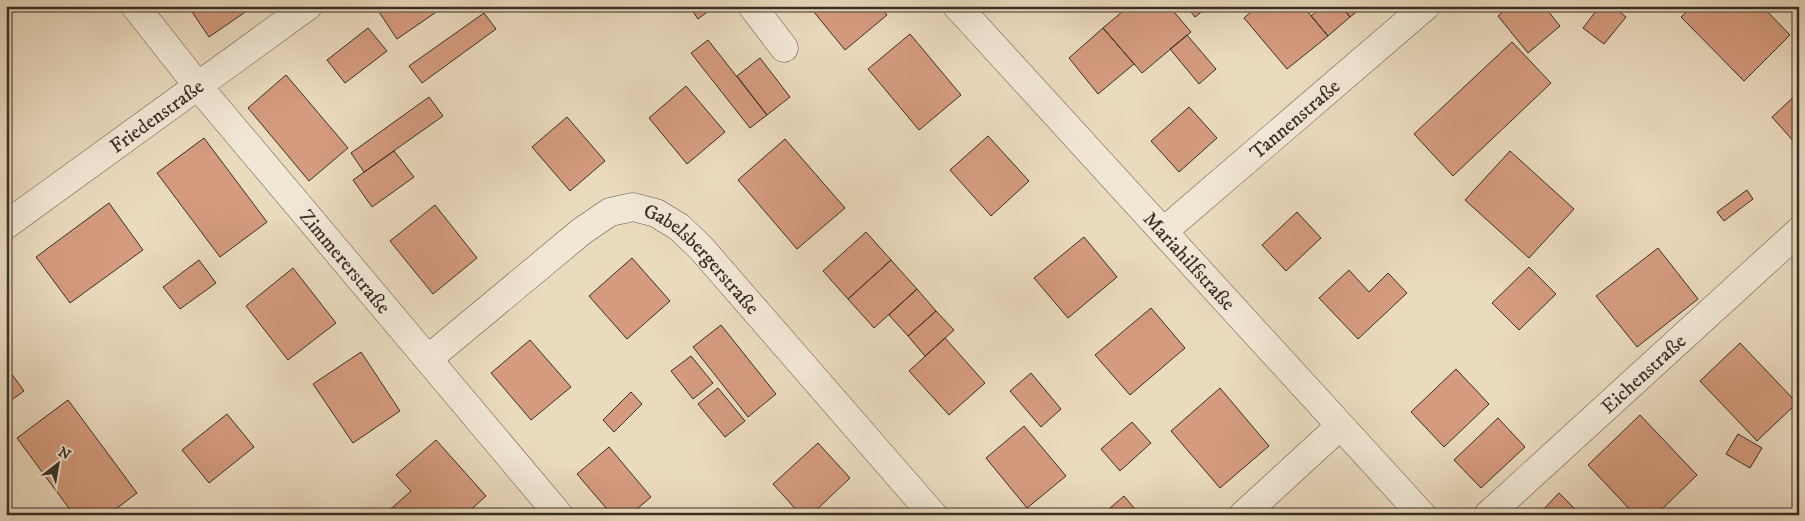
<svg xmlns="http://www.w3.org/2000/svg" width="1805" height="521" viewBox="0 0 1805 521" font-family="'IM FELL DW Pica',serif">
  <rect width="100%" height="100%" fill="#eadabe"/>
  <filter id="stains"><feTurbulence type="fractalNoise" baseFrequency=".004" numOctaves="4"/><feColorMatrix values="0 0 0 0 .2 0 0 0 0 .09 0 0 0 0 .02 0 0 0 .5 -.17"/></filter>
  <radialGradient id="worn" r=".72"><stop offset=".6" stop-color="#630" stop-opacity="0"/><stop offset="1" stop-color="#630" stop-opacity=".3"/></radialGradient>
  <path fill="#d49b7e" stroke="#382f26" d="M 188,6 L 254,6 L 209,37 Z
    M 375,6 L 445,6 L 397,39 Z
    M 689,6 L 715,6 L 698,19 Z
    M 809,6 L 879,6 L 887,15 L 845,50 Z
    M 1129,6 L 1169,6 L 1191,32 L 1142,73 L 1103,28 Z
    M 1186,6 L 1209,6 L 1195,17 Z
    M 1258,6 L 1303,6 L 1328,36 L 1287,69 L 1244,18 Z
    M 1323,6 L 1341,6 L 1350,17 L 1328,36 L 1311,16 Z
    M 1341,6 L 1364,6 L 1350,17 Z
    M 1509,6 L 1544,6 L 1560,26 L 1528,53 L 1498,16 Z
    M 1600,6 L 1612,6 L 1626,17 L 1604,44 L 1583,28 Z
    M 1693,6 L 1762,6 L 1790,35 L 1744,81 L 1681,17 Z
    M 484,13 L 496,29 L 422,83 L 409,66 Z
    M 368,28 L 387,51 L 345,83 L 327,60 Z
    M 1103,28 L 1134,64 L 1098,94 L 1069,58 Z
    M 910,34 L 961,95 L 919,130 L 868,69 Z
    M 1187,35 L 1216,69 L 1199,84 L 1170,49 Z
    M 708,40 L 767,115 L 750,128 L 691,53 Z
    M 1512,42 L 1551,83 L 1453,176 L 1414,134 Z
    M 760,58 L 790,97 L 767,115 L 737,76 Z
    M 286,75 L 348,148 L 309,181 L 248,108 Z
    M 686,86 L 725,132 L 687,164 L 649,118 Z
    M 1799,92 L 1799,140 L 1795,143 L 1772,117 Z
    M 429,97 L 443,116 L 364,172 L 351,153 Z
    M 1189,107 L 1217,138 L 1179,172 L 1151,141 Z
    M 567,117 L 605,161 L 570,191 L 532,147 Z
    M 988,136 L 1029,181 L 991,216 L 950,170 Z
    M 204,138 L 267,222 L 220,257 L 157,173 Z
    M 785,139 L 845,208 L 797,249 L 738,180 Z
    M 394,151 L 414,177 L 372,207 L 353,180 Z
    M 1510,151 L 1574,209 L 1529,258 L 1465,200 Z
    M 1747,190 L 1753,199 L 1724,221 L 1717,212 Z
    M 109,203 L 143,250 L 70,303 L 36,257 Z
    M 435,205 L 477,258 L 433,294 L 390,241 Z
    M 1297,212 L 1321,238 L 1286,271 L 1262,245 Z
    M 866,232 L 891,260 L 848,299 L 823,271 Z
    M 1084,237 L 1117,277 L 1068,318 L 1034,278 Z
    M 1658,248 L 1698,299 L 1637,347 L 1596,296 Z
    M 632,258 L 670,301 L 627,339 L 589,296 Z
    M 199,260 L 216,283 L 180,309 L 163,287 Z
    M 891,260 L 917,289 L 874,328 L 848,299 Z
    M 1529,267 L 1556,294 L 1519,330 L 1492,303 Z
    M 293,268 L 336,323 L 288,360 L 246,306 Z
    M 1349,270 L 1369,292 L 1388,273 L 1407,293 L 1358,339 L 1319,298 Z
    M 917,289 L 936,311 L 908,336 L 889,315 Z
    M 1151,308 L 1185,348 L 1130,395 L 1095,355 Z
    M 936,311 L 954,330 L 925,356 L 908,336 Z
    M 721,325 L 776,394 L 748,417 L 693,347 Z
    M 945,338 L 985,383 L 949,415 L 909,371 Z
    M 530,340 L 571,387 L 531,420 L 491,373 Z
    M 1740,343 L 1797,403 L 1757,441 L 1700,381 Z
    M 361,352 L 400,411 L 353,443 L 313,384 Z
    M 691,356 L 713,383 L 693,399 L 671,371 Z
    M 6,366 L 24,391 L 6,404 Z
    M 1456,369 L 1489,404 L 1444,447 L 1411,412 Z
    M 1031,373 L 1061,409 L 1041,427 L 1010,391 Z
    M 718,388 L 745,421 L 725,437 L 698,404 Z
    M 1220,388 L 1269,446 L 1220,488 L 1171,431 Z
    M 631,392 L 642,404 L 614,432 L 603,420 Z
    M 68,400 L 137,493 L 108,515 L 74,515 L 17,438 Z
    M 227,414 L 254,447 L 209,483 L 182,450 Z
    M 1640,415 L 1697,475 L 1656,515 L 1635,515 L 1588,465 Z
    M 1498,418 L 1525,447 L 1481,488 L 1454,460 Z
    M 1132,422 L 1151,443 L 1120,471 L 1101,449 Z
    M 1024,426 L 1066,476 L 1027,508 L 986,458 Z
    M 1738,434 L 1762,448 L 1750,468 L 1726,454 Z
    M 436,440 L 486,496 L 465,515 L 384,515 L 411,491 L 396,475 Z
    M 818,443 L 850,478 L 811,515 L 801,515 L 773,484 Z
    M 609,447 L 651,497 L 630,515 L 612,515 L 577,474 Z
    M 1559,493 L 1581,515 L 1538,515 Z
    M 1124,496 L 1140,515 L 1102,515 Z"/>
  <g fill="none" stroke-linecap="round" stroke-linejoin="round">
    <g stroke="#645a4c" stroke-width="29">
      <g id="minor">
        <path id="s1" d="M 135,6 L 198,86 L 559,515"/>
        <path d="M 752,6 L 784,48"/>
        <path id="s2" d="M 957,6 L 1422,515"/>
        <path id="s3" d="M 6,225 L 308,6"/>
        <path id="s4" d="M 1164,231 L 1426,6"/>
        <path id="s5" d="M 428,359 L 582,231 L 610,212 L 633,207 L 656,213 L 679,227 L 701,248 L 933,515"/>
        <path d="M 1243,515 L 1340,426"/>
        <path id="s6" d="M 1488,515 L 1799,231"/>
      </g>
    </g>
    <use href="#minor" stroke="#f1e7d5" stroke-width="28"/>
  </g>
  <g text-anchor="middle" stroke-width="4.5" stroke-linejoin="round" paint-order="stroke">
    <g font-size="20" fill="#382f26" stroke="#f1e7d5">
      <text dy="7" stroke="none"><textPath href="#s3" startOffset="186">Friedenstraße</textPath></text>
      <text dy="7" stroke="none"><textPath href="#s4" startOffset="172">Tannenstraße</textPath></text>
      <text dy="7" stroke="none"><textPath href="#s2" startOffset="345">Mariahilfstraße</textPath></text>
      <text dy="7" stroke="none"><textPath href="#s1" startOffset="331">Zimmererstraße</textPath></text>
      <text dy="7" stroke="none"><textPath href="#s5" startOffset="346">Gabelsbergerstraße</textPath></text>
      <text dy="7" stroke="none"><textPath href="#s6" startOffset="210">Eichenstraße</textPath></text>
    </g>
  </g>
  <rect width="1805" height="521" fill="none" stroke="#eadabe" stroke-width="25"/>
  <rect x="8" y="8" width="1790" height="506" fill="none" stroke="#382f26" stroke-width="2.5"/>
  <rect x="12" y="12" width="1780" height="496" fill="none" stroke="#382f26"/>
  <g transform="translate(58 464) rotate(31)" stroke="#f1e7d5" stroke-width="4" paint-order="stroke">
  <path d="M0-4L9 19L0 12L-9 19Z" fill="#382f26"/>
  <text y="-8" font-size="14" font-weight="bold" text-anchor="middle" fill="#382f26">N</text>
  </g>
  <rect width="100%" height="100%" filter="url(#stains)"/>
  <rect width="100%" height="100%" fill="url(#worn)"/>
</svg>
